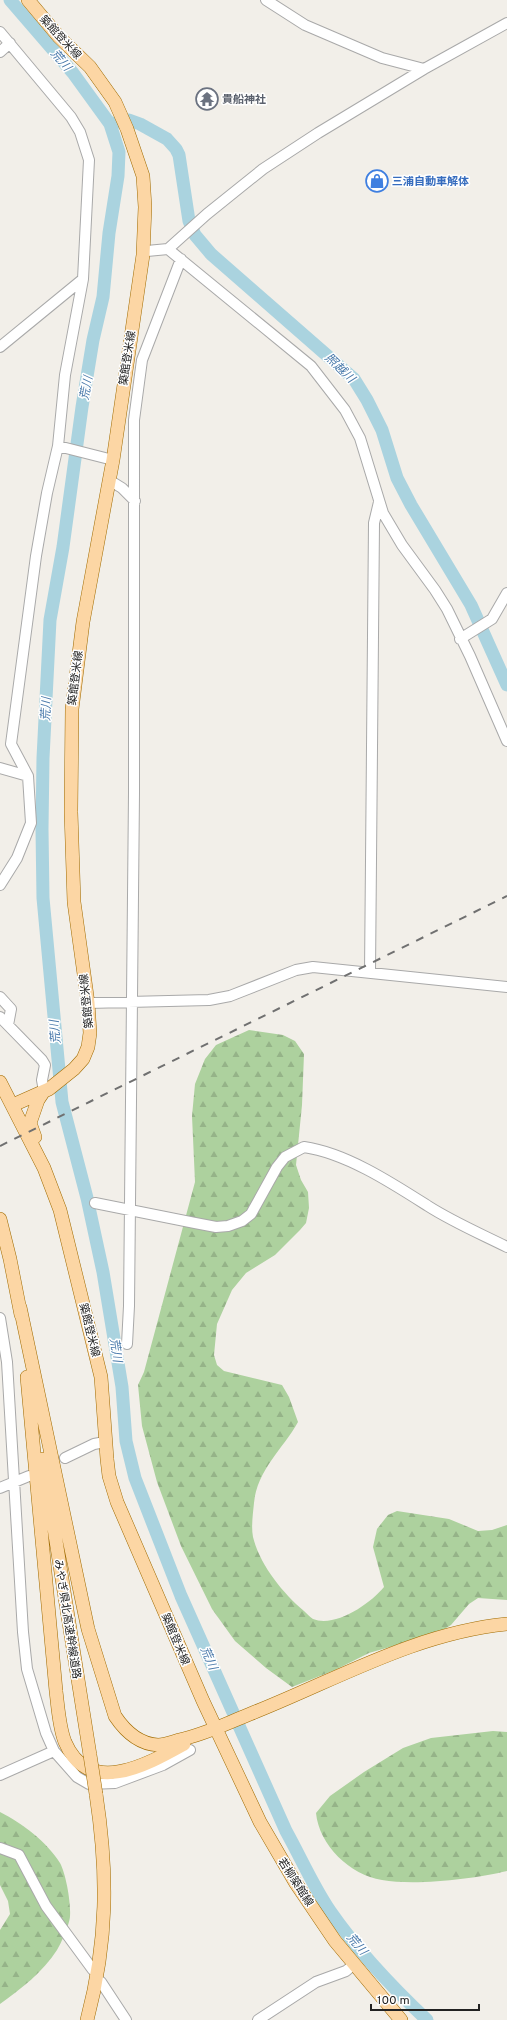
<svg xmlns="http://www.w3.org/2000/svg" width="507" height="2020" viewBox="0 0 507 2020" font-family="Overpass,'Noto Sans JP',sans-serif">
  <defs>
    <pattern id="forest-firs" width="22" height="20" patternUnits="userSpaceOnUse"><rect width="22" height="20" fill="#add19e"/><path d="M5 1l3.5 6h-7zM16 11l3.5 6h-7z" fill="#95b388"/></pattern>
  </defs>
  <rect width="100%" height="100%" fill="#f2efe9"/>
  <path fill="url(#forest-firs)" d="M 249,1030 L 283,1035 L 295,1041 L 304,1054 L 302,1105 L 296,1165 L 301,1180 L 308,1192 L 309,1208 L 306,1223 L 300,1230 L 275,1255 L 246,1273 L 232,1290 L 217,1324 L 214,1355 L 217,1365 L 224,1371 L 282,1385 L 289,1397 L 298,1422 C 283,1449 257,1470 254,1503 C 253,1513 251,1527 253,1537 C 260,1565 282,1592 304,1611 C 306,1613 310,1617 313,1619 C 335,1628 370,1604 384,1587 L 373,1547 L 377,1529 L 388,1515 L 397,1511 L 449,1519 L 478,1531 L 492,1530 L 507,1525 L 507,1600 L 478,1598 L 469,1604 L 451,1625 L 438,1633 L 369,1653 L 335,1670 L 292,1687 L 266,1668 L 235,1641 L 212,1609 L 181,1546 L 157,1482 L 142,1426 L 138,1385 L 144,1372 L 195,1182 L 192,1116 L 195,1084 L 205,1059 L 216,1045 Z
    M 493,1731 L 507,1732 L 507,1871 C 474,1879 415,1886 382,1880 C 350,1875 319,1845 316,1813 L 330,1796 L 364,1772 L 403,1748 L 431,1738 Z
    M 0,1812 C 22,1823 47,1842 60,1863 C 66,1874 71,1903 70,1916 C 70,1923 61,1944 57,1950 C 43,1972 21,1989 0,2004 L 0,1930 L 10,1914 L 8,1901 L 0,1885 Z"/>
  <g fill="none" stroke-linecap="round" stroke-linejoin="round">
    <path stroke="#aad3df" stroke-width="13" d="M 10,0 L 73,73 L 110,124 L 119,152 L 118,176 L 109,233 L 103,297 L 93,340 L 82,407 L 63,547 L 50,620 L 43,758 L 42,829 L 43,898 L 62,1102 L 87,1198 L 103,1272 L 122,1387 L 126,1441 L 135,1478 L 181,1596 L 286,1831 C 301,1858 313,1886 330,1911 C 357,1950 393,1988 427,2020
      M 114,123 L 129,120 L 140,124 L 167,139 L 176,149 L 179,155 L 189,221 L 195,235 L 211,254 L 354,379 L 367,400 L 382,430 L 397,478 L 411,505 L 471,605 L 507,685"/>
    <g stroke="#a9a9a9" stroke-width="12">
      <path id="minor" d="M 266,0 L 305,25 L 382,58 L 424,69
        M 0,32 L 71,117 L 80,132 L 89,160 L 83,279 L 65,375 L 58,446 L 47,493 L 36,556 L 11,744 L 28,776 L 0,768
        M 0,52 L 10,43
        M 168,249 L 311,366 L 345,410 L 360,438 L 383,513 L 402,545 L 435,590 L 447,609 L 470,656 L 507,741
        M 143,255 L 147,251 L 168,249 L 207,214 L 263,169 L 318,133 L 424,69 L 507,23
        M 0,347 L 83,279
        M 58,446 L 113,460
        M 109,480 L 122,488 L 135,501
        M 460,639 L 492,619 L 507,593
        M 0,885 L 17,858 L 31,823 L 28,776
        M 370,973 L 374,523 L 379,502
        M 0,997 L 11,1009 L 8,1025
        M 88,1003 L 209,1000 L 230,996 L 296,970 L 313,967 L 507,987
        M 0,1017 L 42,1060 L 45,1065 L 42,1080 L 44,1091
        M 95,1203 L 195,1223 L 216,1227 L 228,1226 L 242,1221 L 251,1214 L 277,1167 L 285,1157 L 304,1147 C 346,1153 392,1183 428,1206 C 453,1222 481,1234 507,1247
        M 0,1318 L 7,1362 L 23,1632 L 27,1669 L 46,1733 L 54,1751 L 77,1777 L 89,1784 L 115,1783 L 163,1765 L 190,1750
        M 127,1344 L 129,1306 L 134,793 L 134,420 L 142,360 L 181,259
        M 65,1458 L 94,1444 L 105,1442
        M 0,1488 L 29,1476
        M 0,1775 L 54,1751
        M 0,1848 L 19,1855 L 46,1906 L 93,1970
        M 101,1982 L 126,2020
        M 258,2020 L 316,1982 L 346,1971 L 353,1965"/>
    </g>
    <g stroke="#a06b00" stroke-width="14">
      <path id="major" d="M 0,1082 L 44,1168 L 60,1210 L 101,1377 L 107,1459 L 109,1476 L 117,1502 L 203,1701 L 260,1822 L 295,1882 L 335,1941 L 401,2020
        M 13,1105 L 49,1089 L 74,1069 L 83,1059 L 88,1047 L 90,1033 L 88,1003 L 74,902 L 71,812 L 72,709 L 83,622 L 113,460 L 143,255 L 145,207 L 143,176 L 127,129 L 115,102 L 90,67 L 59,37 L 28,0
        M 35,1137 L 30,1123 L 38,1100 L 44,1091
        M 0,1219 L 10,1259 L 21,1315
        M 20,1307 L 88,1629 L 115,1716 C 125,1731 138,1744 158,1745 C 165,1745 172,1742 179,1740 C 206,1734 225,1724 250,1714 C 334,1681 415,1633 507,1624
        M 27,1377 L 56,1691 C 58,1707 59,1727 65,1742 C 89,1798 148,1764 184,1744
        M 43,1459 L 90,1755
        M 87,2020 C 108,1941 108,1873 96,1794"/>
    </g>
    <use href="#minor" stroke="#fff" stroke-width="10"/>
    <use href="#major" stroke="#fcd6a4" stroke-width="13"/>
    <path stroke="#707070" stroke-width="2" stroke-dasharray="8 8" stroke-linecap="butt" d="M 0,1146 L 507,896"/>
    <g stroke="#a06b00" stroke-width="14" stroke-linecap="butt">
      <path id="major-bridge" d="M 90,1755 L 96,1794"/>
    </g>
    <use href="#major-bridge" stroke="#fcd6a4" stroke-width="13"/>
  </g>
  <defs>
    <g id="temple-ring" transform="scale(1.15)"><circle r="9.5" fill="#fff" stroke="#6b7280" stroke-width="1.5"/><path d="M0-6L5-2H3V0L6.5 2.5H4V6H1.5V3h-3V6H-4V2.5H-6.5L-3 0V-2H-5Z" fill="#6b7280"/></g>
    <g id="shop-ring" transform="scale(1.15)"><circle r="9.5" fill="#fff" stroke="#3f7fe0" stroke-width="1.5"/><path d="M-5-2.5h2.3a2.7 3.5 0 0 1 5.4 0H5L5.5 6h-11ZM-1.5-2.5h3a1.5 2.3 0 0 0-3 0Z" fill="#3f7fe0"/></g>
  </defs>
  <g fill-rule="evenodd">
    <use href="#temple-ring" x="207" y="99"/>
    <use href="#shop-ring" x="377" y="181"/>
  </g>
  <g text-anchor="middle" stroke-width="3" stroke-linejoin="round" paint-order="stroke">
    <g font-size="11" fill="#222" stroke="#fff">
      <text transform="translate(61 37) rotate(47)" y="4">築館登米線</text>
      <text transform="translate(127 358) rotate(-81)" y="4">築館登米線</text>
      <text transform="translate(75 678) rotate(-83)" y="4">築館登米線</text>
      <text transform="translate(86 1001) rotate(-96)" y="4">築館登米線</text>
      <text transform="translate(90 1330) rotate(76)" y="4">築館登米線</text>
      <text transform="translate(68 1619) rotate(81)" y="4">みやぎ県北高速幹線道路</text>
      <text transform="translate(176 1639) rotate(67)" y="4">築館登米線</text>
      <text transform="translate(296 1882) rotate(57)" y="4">若柳築館線</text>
    </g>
    <g font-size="11" font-weight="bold" fill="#5b616d" stroke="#fff" text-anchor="start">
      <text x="222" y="103">貴船神社</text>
    </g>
    <g font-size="11" font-weight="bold" fill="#366cbe" stroke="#fff" text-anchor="start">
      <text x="392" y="185">三浦自動車解体</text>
    </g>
    <g font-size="12" font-style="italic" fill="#4a7aab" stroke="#fff">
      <text transform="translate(61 60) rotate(50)" y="4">荒川</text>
      <text transform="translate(340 368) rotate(44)" y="4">照越川</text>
      <text transform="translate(86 388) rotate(-79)" y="4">荒川</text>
      <text transform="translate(46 709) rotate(-88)" y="4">荒川</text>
      <text transform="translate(55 1032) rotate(-95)" y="4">荒川</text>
      <text transform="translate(116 1350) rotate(81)" y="4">荒川</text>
      <text transform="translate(209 1658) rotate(66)" y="4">荒川</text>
      <text transform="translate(357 1944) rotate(50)" y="4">荒川</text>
    </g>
  </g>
  <path d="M371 2004v6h108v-6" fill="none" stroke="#222222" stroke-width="2"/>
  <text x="377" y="2004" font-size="12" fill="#222222" stroke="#ffffff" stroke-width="3" paint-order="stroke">100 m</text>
</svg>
